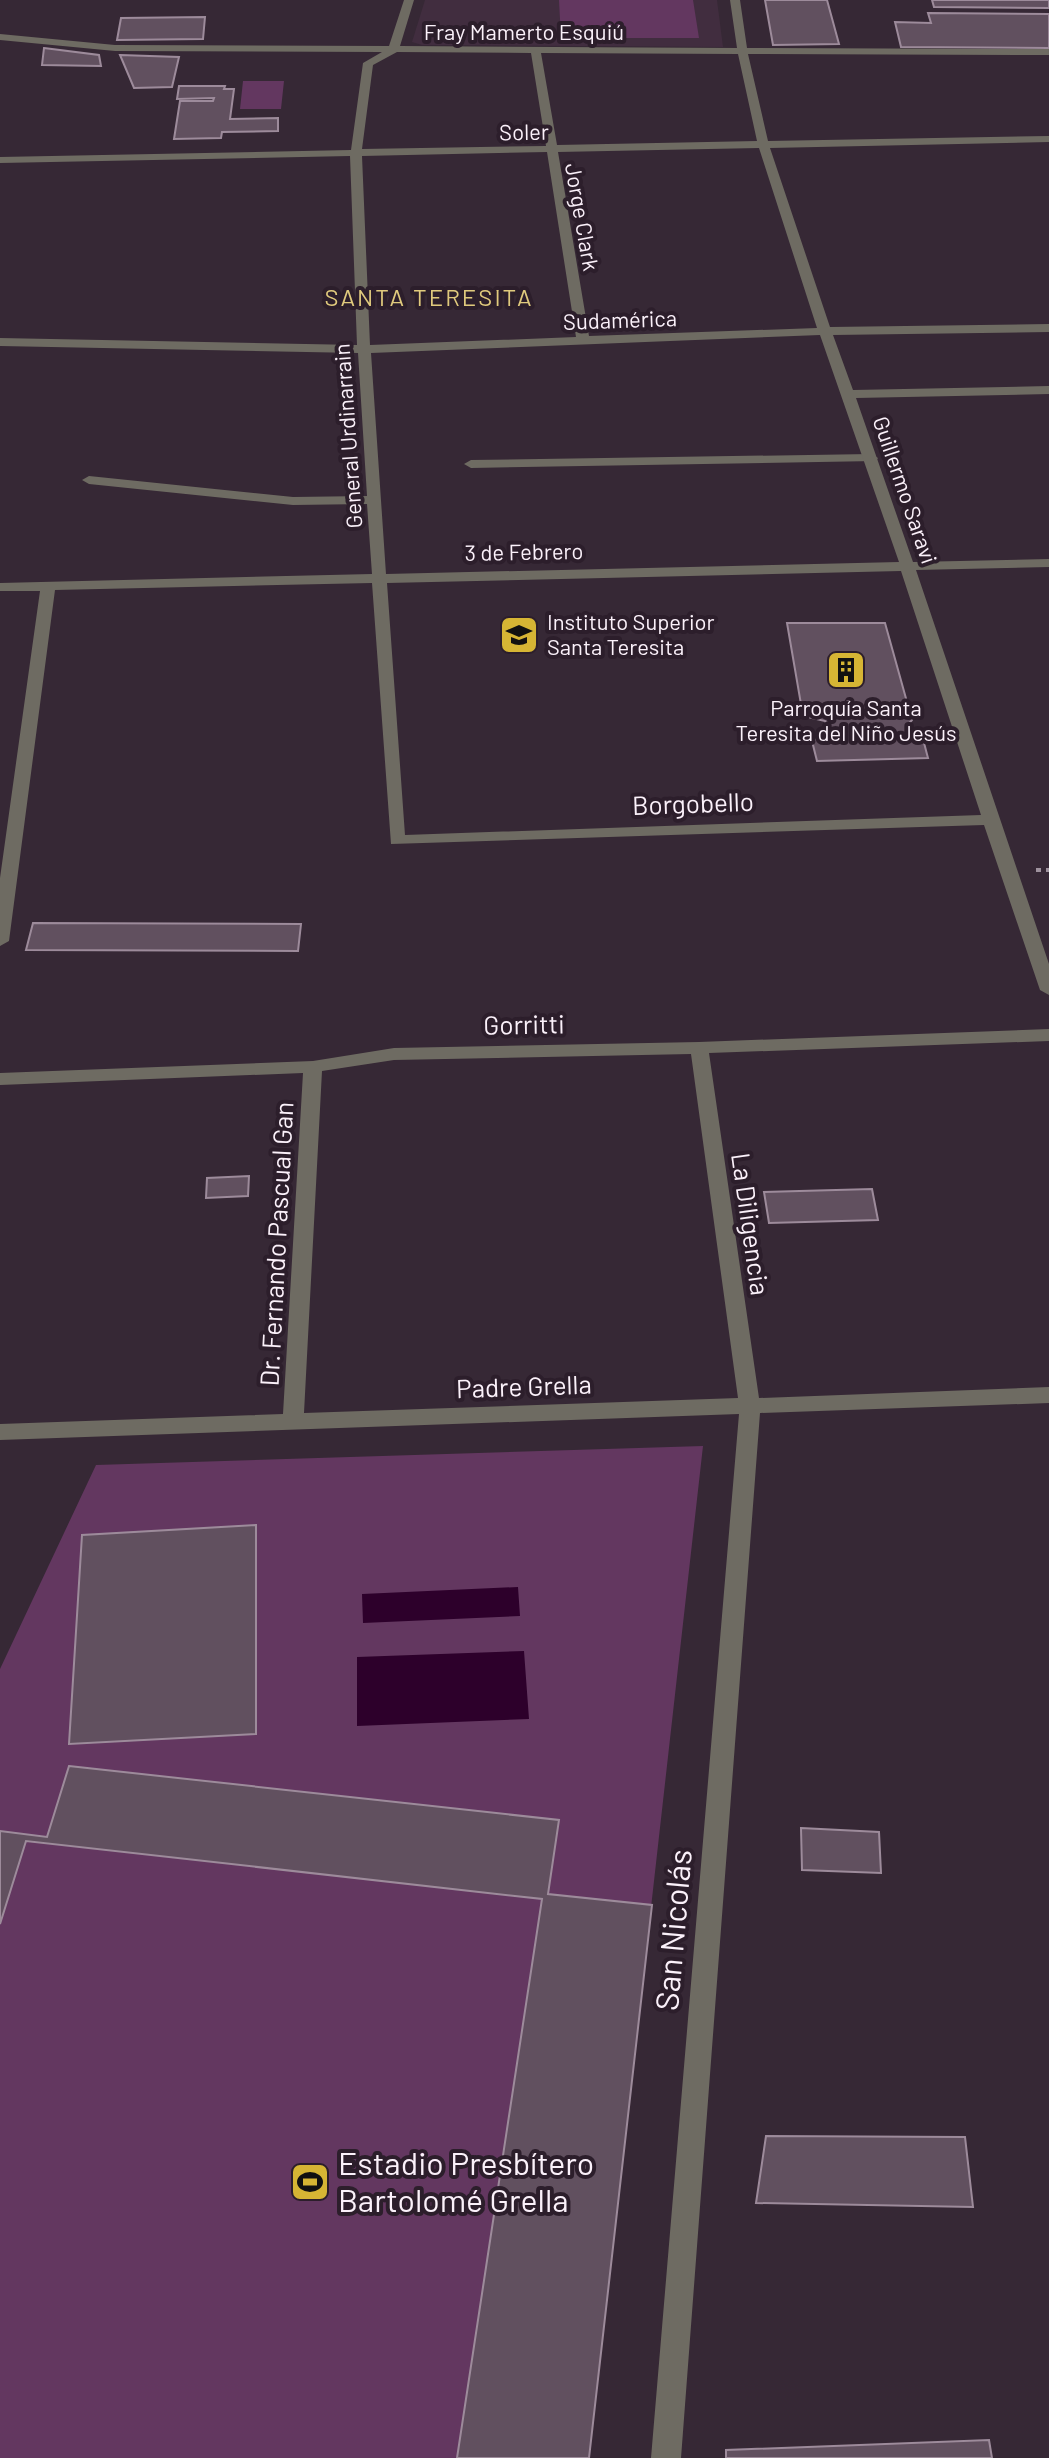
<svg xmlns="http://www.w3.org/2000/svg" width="1049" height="2458" viewBox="0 0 1049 2458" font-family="Barlow,sans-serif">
  <rect width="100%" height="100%" fill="#362835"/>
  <path fill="#412d3f" d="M 425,0 L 717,0 L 723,47 L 422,45 L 412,42 Z"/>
  <path fill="#633760" d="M 559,0 L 693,0 L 699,38 L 561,38 Z
    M 243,81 L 284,81 L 281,109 L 240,109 Z
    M 703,1446 L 589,2458 L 0,2458 L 0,1669 L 96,1465 Z"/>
  <path fill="#2d002b" d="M 518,1587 L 520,1616 L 363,1623 L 362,1594 Z
    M 524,1651 L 529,1719 L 357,1726 L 357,1657 Z"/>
  <path fill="#61505f" stroke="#9d8b9b" stroke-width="2" d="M 765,0 L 827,0 L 839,44 L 773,45 Z
    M 932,0 L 1049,0 L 1049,8 L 934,7 Z
    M 928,13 L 1049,14 L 1049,48 L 901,47 L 895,22 L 931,23 Z
    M 205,17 L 203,39 L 117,40 L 121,18 Z
    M 44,48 L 99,55 L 101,66 L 42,65 Z
    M 120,55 L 179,57 L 172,87 L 134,88 Z
    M 179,86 L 225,86 L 224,89 L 234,89 L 230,119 L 278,118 L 278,131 L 222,132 L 221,138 L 174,139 L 180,101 L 213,101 L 214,98 L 177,99 Z
    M 787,623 L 885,623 L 912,720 L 906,727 L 910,736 L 923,739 L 928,758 L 817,761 L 812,741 L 828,734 L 825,721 L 803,716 Z
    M 33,923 L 301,924 L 298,951 L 26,950 Z
    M 249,1176 L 248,1196 L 206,1198 L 207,1178 Z
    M 872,1189 L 878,1220 L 769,1223 L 764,1192 Z
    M 256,1525 L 256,1734 L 69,1744 L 82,1535 Z
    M 69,1766 L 559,1820 L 548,1894 L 652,1905 L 589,2458 L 457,2458 L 542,1899 L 26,1841 L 0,1924 L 0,1831 L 47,1837 Z
    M 801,1828 L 879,1832 L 881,1873 L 802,1870 Z
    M 766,2136 L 965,2137 L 973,2207 L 756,2203 Z
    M 989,2440 L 992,2458 L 726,2458 L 726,2450 Z"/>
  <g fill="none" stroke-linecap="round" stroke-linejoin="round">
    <path stroke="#9e929d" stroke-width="4" stroke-dasharray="5 5" stroke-linecap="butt" d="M 1036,870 L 1049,870"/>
    <path fill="#6e6b62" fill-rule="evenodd" d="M 871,454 L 878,458 L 876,461 L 471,468 L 464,464 L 471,460 Z"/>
    <path fill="#6e6b62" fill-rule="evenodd" d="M 404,0 L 414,0 L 400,46 L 737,48 L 730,0 L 740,0 L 747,48 L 1049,49 L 1049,55 L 748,54 L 768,141 L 1049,136 L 1049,142 L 770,148 L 830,327 L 1049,324 L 1049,332 L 833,335 L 853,390 L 1049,386 L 1049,394 L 856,398 L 913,562 L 1049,559 L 1049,567 L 916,570 L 1049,964 L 1049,995 L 1040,990 L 984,825 L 391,844 L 372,583 L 55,590 L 9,941 L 0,946 L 0,878 L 40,591 L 0,591 L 0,583 L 372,574 L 367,504 L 293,505 L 89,484 L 82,480 L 89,476 L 293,497 L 367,496 L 358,353 L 0,346 L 0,338 L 357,345 L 350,156 L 0,163 L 0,157 L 351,150 L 363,63 L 382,52 L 115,51 L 0,40 L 0,34 L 115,45 L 389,46 ZM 397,52 L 531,53 L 546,146 L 362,149 L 373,65 ZM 541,53 L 738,54 L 757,141 L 557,145 ZM 759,148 L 817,328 L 589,336 L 558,152 ZM 547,152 L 576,337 L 370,345 L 362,156 ZM 820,335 L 899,562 L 386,574 L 371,353 ZM 901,571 L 981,815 L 405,835 L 387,583 Z
      M 1049,1029 L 1049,1041 L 709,1053 L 759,1398 L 1049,1387 L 1049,1403 L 760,1413 L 681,2458 L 651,2458 L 739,1414 L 0,1440 L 0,1424 L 283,1414 L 303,1073 L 0,1085 L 0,1073 L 313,1061 L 394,1048 L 699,1042 ZM 691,1054 L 738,1398 L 304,1413 L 322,1071 L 394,1060 Z"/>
  </g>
  <defs>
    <g id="university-square" transform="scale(2)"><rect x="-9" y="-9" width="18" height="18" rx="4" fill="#d6b534" stroke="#2c1e2b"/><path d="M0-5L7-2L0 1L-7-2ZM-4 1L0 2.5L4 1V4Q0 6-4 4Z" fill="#111"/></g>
    <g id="building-square" transform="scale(2)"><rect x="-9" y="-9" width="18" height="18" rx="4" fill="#d6b534" stroke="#2c1e2b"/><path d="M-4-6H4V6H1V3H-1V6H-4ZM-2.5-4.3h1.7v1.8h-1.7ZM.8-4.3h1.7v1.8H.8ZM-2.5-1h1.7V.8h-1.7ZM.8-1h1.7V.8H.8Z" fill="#111"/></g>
    <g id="stadium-square" transform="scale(2)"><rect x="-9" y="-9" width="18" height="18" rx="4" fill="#d6b534" stroke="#2c1e2b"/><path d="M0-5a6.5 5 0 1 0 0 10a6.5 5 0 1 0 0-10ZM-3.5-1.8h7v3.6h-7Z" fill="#111"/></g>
  </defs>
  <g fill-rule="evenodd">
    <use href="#university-square" x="519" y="635"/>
    <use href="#building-square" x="846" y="670"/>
    <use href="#stadium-square" x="310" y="2182"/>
  </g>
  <g text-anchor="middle" stroke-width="8" stroke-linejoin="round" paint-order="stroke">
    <g font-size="22" fill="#fbf1fa" stroke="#2c1e2b">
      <text x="524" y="40">Fray Mamerto Esquiú</text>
      <text transform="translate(524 132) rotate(-1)" y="8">Soler</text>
      <text transform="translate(582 217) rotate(80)" y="8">Jorge Clark</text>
      <text transform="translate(620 320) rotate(-2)" y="8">Sudamérica</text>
      <text transform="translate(348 436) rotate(-94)" y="8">General Urdinarrain</text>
      <text transform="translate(905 490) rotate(71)" y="8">Guillermo Saravi</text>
      <text transform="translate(524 552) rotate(-1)" y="8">3 de Febrero</text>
    </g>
    <g font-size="22" fill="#fbf1fa" stroke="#2c1e2b" text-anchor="start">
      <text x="547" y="630">Instituto Superior<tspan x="547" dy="25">Santa Teresita</tspan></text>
      <text x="846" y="716" text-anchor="middle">Parroquía Santa<tspan x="846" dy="25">Teresita del Niño Jesús</tspan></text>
    </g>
    <g font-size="24" letter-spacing="2" fill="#e0ca7d" stroke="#2c1e2b">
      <text x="429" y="306">SANTA TERESITA</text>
    </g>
    <g font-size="26" fill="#fbf1fa" stroke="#2c1e2b">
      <text transform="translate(693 804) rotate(-2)" y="9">Borgobello</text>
      <text transform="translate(524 1025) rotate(-1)" y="9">Gorritti</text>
      <text transform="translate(750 1224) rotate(82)" y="9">La Diligencia</text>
      <text transform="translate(277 1244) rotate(-87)" y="9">Dr. Fernando Pascual Gan</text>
      <text transform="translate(524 1387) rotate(-2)" y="9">Padre Grella</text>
    </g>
    <g font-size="32" fill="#fbf1fa" stroke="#2c1e2b">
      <text transform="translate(674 1930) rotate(-85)" y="11">San Nicolás</text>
    </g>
    <g font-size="32" fill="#fbf1fa" stroke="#2c1e2b" text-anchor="start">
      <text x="338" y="2175">Estadio Presbítero<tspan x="338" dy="37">Bartolomé Grella</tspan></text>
    </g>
  </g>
</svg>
